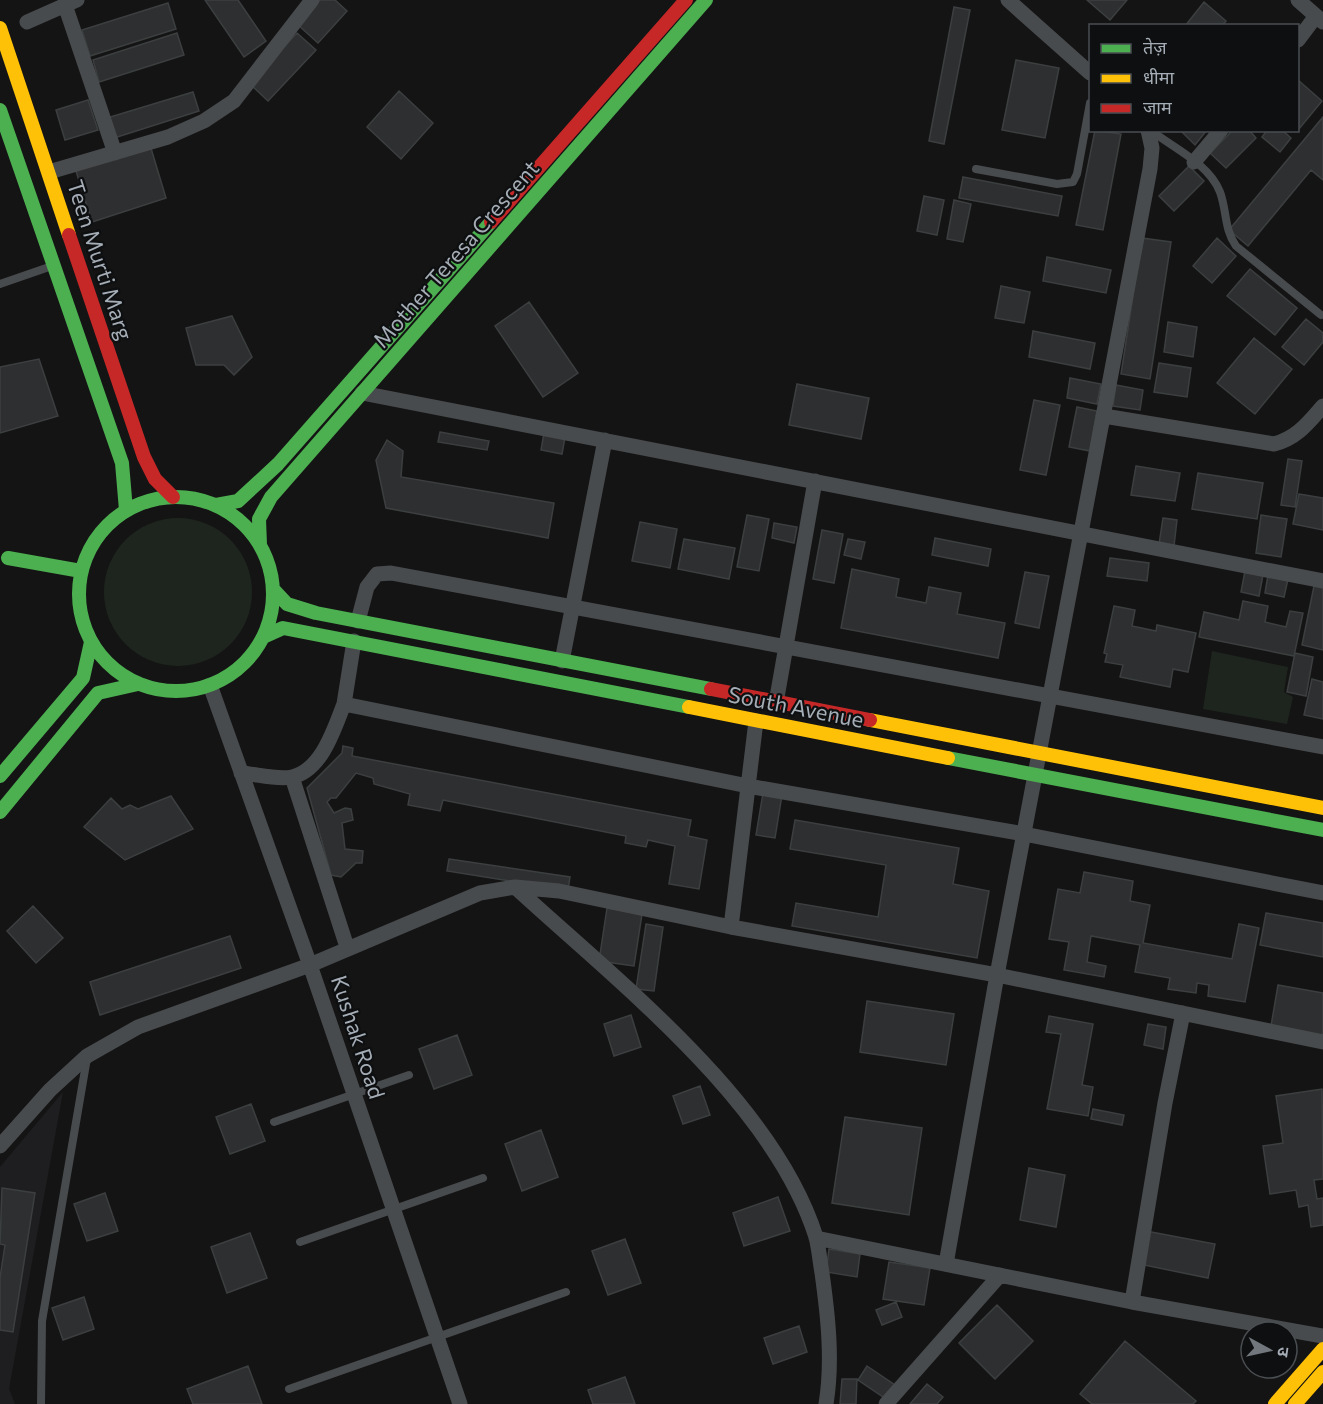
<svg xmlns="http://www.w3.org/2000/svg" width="1323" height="1404" viewBox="0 0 1323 1404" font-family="Commissioner,'Noto Sans Devanagari',sans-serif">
  <rect width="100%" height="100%" fill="#141414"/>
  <path fill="#1e1e20" d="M 63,1092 L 9,1389 L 15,1404 L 0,1404 L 0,1167 Z"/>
  <path fill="#1e251e" d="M104 592a74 74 0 1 1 148 0a74 74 0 1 1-148 0Z
    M 1212,651 L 1288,667 L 1284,692 L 1293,697 L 1287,724 L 1203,709 Z"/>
  <path fill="#2e2f30" stroke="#3c3f40" stroke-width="1.5" d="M 205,0 L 238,0 L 266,41 L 244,57 Z
    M 320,0 L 335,0 L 347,11 L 318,43 L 297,24 Z
    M 1087,0 L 1127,0 L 1110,20 Z
    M 1204,2 L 1226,21 L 1222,26 L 1185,26 Z
    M 168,3 L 176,29 L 90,56 L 82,30 Z
    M 954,7 L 970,10 L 944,144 L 929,141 Z
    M 177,33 L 184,55 L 99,82 L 93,60 Z
    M 297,33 L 316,50 L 268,101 L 250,84 Z
    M 1016,60 L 1059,68 L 1045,138 L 1002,130 Z
    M 1298,80 L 1322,101 L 1299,129 L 1298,128 Z
    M 399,91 L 433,123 L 401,159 L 367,127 Z
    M 193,92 L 199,111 L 114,138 L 107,118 Z
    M 88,100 L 98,130 L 65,140 L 56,110 Z
    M 1323,117 L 1323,180 L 1311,170 L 1248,246 L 1229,230 Z
    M 1095,130 L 1121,134 L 1103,230 L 1076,225 Z
    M 1180,130 L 1207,130 L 1195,145 Z
    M 1233,130 L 1249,130 L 1256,138 L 1226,168 L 1210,153 Z
    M 1267,130 L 1282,130 L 1291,138 L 1280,152 L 1262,137 Z
    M 150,145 L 166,198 L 92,222 L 75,168 Z
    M 1189,166 L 1204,181 L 1174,211 L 1159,196 Z
    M 963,177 L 1062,196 L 1058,216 L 959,198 Z
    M 924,196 L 944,200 L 937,235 L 917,231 Z
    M 954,200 L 971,204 L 963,242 L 947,239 Z
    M 1142,238 L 1171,242 L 1150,379 L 1121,374 Z
    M 1217,238 L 1236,256 L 1212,283 L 1193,266 Z
    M 1047,257 L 1111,270 L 1106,293 L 1043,281 Z
    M 1250,269 L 1297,308 L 1275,335 L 1227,296 Z
    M 1001,286 L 1030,292 L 1024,323 L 995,318 Z
    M 529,302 L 578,373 L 543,397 L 495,326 Z
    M 232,316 L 252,357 L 234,375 L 224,365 L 196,365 L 186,328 Z
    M 1306,319 L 1323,333 L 1323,342 L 1304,365 L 1282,347 Z
    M 1168,322 L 1197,327 L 1193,357 L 1164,352 Z
    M 1033,331 L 1095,343 L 1090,369 L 1029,357 Z
    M 1254,338 L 1292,369 L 1255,414 L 1217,383 Z
    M 39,359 L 58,416 L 0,433 L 0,367 Z
    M 1159,363 L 1191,368 L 1187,397 L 1154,392 Z
    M 1070,378 L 1101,384 L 1097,404 L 1067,398 Z
    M 797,384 L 869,398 L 861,439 L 789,425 Z
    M 1116,385 L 1143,390 L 1140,410 L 1113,406 Z
    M 1034,400 L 1060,405 L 1046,475 L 1020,470 Z
    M 1077,407 L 1097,411 L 1090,451 L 1069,447 Z
    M 440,432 L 489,441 L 487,450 L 438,442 Z
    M 544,433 L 565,437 L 562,454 L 541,450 Z
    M 387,440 L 403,451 L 401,477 L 554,503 L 548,538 L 386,508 L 376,460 Z
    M 1288,459 L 1302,461 L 1295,507 L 1281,505 Z
    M 1136,466 L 1180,473 L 1175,501 L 1131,495 Z
    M 1198,473 L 1263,483 L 1257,519 L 1192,509 Z
    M 1299,494 L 1323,498 L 1323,530 L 1293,524 Z
    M 747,515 L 769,519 L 759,571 L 737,567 Z
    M 1261,515 L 1287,519 L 1281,557 L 1256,553 Z
    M 1163,518 L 1177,520 L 1174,546 L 1159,544 Z
    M 640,522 L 677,529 L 670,568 L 632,561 Z
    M 774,523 L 797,527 L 794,543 L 772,538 Z
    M 822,530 L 843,534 L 834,583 L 813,579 Z
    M 935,538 L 991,549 L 988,566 L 932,555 Z
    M 684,539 L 735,548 L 729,579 L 678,569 Z
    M 848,539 L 865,542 L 861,559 L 844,555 Z
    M 1110,558 L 1149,563 L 1147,581 L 1107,576 Z
    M 852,569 L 899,579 L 896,597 L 926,603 L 929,587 L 961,593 L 957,614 L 1005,623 L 998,658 L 841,628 Z
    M 1245,571 L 1263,575 L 1259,596 L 1241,592 Z
    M 1025,572 L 1049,576 L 1039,628 L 1015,623 Z
    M 1268,575 L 1288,579 L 1284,597 L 1265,593 Z
    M 1314,586 L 1323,588 L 1323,650 L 1302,645 Z
    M 1243,601 L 1268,606 L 1265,622 L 1286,627 L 1290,611 L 1303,613 L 1294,656 L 1199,637 L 1204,612 L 1239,620 Z
    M 1114,606 L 1135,610 L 1132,626 L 1156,631 L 1157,625 L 1196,633 L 1188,672 L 1173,669 L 1170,687 L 1120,677 L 1123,665 L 1105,662 L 1107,654 L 1104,653 Z
    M 1295,653 L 1313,657 L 1306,696 L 1287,692 Z
    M 1312,679 L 1323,682 L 1323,719 L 1304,715 Z
    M 343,746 L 353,748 L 352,756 L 691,820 L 688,836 L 707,840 L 699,889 L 669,884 L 675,846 L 648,840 L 646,847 L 625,843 L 626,836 L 443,800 L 440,811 L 408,805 L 410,794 L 374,784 L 373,778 L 356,773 L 336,798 L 331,798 L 327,802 L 334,813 L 345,808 L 351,809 L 353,820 L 342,823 L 345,849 L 363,851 L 362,863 L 356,863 L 341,877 L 331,875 L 307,788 L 342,753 Z
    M 763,793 L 782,795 L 775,838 L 756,835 Z
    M 171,796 L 193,829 L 125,860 L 84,827 L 111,798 L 122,809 L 130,805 L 138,809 Z
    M 795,820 L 959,848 L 953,884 L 989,891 L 977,958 L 792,926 L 796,903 L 878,917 L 886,865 L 790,849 Z
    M 449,859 L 570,877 L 568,890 L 447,871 Z
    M 1084,872 L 1133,881 L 1130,901 L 1150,905 L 1143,943 L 1232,959 L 1239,924 L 1259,928 L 1245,1002 L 1208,996 L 1209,985 L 1197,983 L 1196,993 L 1168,989 L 1170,978 L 1135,972 L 1140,945 L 1091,936 L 1087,962 L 1106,966 L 1104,977 L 1064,970 L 1069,942 L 1049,939 L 1058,889 L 1080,893 Z
    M 33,906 L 63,938 L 36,963 L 7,931 Z
    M 607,908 L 642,914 L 634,966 L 599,961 Z
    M 1266,913 L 1323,923 L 1323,957 L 1260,945 Z
    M 646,924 L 663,927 L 654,991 L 636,989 Z
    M 230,936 L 241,968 L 100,1015 L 90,982 Z
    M 1278,985 L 1323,993 L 1323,1036 L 1271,1026 Z
    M 867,1001 L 954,1014 L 946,1065 L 860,1052 Z
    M 631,1015 L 641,1047 L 614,1056 L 604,1024 Z
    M 1049,1016 L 1093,1024 L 1082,1085 L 1093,1087 L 1088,1116 L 1047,1109 L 1061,1034 L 1046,1032 Z
    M 1148,1024 L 1166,1027 L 1163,1049 L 1144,1045 Z
    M 457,1035 L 472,1075 L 434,1089 L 419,1049 Z
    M 700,1086 L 710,1115 L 683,1124 L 673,1096 Z
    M 1322,1089 L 1323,1179 L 1314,1180 L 1317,1199 L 1323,1198 L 1323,1225 L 1311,1227 L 1308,1205 L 1299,1207 L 1296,1190 L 1270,1194 L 1263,1146 L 1283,1143 L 1276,1096 Z
    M 251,1104 L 265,1141 L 230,1154 L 216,1117 Z
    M 1093,1109 L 1124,1115 L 1122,1125 L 1091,1119 Z
    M 845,1117 L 922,1128 L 909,1215 L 832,1203 Z
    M 541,1130 L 558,1177 L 522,1191 L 505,1144 Z
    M 1029,1168 L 1065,1175 L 1056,1227 L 1020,1220 Z
    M 2,1188 L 35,1193 L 13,1332 L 0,1330 L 0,1278 L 5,1245 L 0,1244 Z
    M 105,1193 L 118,1231 L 87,1241 L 74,1204 Z
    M 778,1197 L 790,1231 L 744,1246 L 733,1213 Z
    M 1146,1231 L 1215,1244 L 1208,1278 L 1139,1264 Z
    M 250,1233 L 267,1278 L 227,1293 L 211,1247 Z
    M 625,1239 L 641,1283 L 608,1295 L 592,1251 Z
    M 829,1249 L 860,1254 L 857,1277 L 826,1272 Z
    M 889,1262 L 930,1268 L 924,1305 L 883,1299 Z
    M 84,1297 L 94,1329 L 63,1340 L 52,1308 Z
    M 896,1302 L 902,1317 L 882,1325 L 876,1310 Z
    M 997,1305 L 1033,1341 L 995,1379 L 959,1343 Z
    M 799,1326 L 807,1352 L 773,1364 L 764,1338 Z
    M 1125,1341 L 1196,1401 L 1193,1404 L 1092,1404 L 1080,1394 Z
    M 248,1366 L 262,1404 L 193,1404 L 187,1389 Z
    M 867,1366 L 895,1385 L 886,1399 L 858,1380 Z
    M 625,1377 L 635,1404 L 593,1404 L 588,1390 Z
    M 842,1379 L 857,1379 L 856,1404 L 840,1404 Z
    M 927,1384 L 943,1397 L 937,1404 L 910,1404 Z"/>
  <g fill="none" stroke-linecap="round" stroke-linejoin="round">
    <path stroke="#484b4d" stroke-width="8" d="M 1150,130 C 1174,148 1209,164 1220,192 C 1227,211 1224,229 1236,246 L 1321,315
      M 976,169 L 1057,184 L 1073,182 L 1077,174 L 1090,103
      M 0,284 L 52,266
      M 274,1122 L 409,1075
      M 300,1242 L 483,1178
      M 289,1389 L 566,1292
      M 41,1404 L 42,1321 L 87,1058"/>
    <path stroke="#484b4d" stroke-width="15" d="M 1008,0 L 1090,73
      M 1298,0 L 1323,22
      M 66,8 L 115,153
      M 27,22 L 77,0
      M 1298,40 L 1316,16
      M 1194,162 L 1221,130
      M 49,172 L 168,137 L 204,121 L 234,101 L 312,0
      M 362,393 L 1323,581
      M 1104,416 L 1274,444 C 1297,438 1308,423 1323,406
      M 358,621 L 367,587 L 377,574 L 391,573 L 1323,747
      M 354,641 L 344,704 L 748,786 L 1024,834 L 1323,893
      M 562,661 L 605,440
      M 210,685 L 310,965 L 460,1404
      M 776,703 L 815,481
      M 241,773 C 256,774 277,780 292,777 C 322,770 334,729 344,704
      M 292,777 L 347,947
      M 515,887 C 617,981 773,1101 816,1237 C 819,1249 820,1262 822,1273 C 828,1316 833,1361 826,1404
      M 731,927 L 756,721
      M 0,1146 L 50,1090 L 87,1056 L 138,1027 L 310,965 L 480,893 L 515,887 L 559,891 L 731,927 L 997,975 L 1323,1042
      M 816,1238 L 1132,1302 L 1323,1336
      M 946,1264 L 997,975 L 1150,169 L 1152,148 L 1148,130
      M 1132,1302 L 1165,1103 L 1183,1013
      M 886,1404 L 1000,1275"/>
    <path stroke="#4caf50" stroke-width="14" d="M 0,110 L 122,463 L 126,510
      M79 594a97 97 0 1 1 194 0a97 97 0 1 1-194 0Z
      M 216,505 L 238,501 L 278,464 L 491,222
      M 260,545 L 259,519 L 271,497 L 706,0
      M 8,558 L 81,571
      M 273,589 L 287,604 L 316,613 L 711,689
      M 263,637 L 283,628 L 689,707
      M 948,758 L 1323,830
      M 0,776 L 83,678 L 91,642
      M 0,812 L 98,693 L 138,684"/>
    <path stroke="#ffc107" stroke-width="14" d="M 0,28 L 69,235
      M 689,707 L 948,758
      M 870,720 L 1323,808
      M 1275,1404 L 1323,1349
      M 1295,1404 L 1323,1372"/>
    <path stroke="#c62828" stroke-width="14" d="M 491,222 L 686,0
      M 69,235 L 144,457 L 155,479 L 173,497
      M 711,689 L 870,720"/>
  </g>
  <g text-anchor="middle" stroke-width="4.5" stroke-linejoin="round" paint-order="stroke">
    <g font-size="22" fill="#a5adb6" stroke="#0e0f10">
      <text transform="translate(456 254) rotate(-49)" y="8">Mother Teresa Crescent</text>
      <text transform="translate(100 260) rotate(72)" y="8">Teen Murti Marg</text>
      <text transform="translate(796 707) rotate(11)" y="8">South Avenue</text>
      <text transform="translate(358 1037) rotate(72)" y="8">Kushak Road</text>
    </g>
  </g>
  <rect x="1089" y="24" width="210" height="108" fill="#0e0f10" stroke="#4a4e52" stroke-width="1.5"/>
  <rect x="1101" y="44" width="30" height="9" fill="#4caf50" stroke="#4a4e52" stroke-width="1.5"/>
  <text x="1143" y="54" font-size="18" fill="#a5adb6">तेज़</text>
  <rect x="1101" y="74" width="30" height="9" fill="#ffc107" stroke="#4a4e52" stroke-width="1.5"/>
  <text x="1143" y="84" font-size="18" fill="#a5adb6">धीमा</text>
  <rect x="1101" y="104" width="30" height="9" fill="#c62828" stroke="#4a4e52" stroke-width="1.5"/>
  <text x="1143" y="114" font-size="18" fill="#a5adb6">जाम</text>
  <g transform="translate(1269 1350) rotate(98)"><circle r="28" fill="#0e0f10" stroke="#4a4e52" stroke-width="1.5"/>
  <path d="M0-4.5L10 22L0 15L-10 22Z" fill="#72777d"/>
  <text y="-9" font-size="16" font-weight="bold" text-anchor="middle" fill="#a5adb6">उ</text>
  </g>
</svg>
